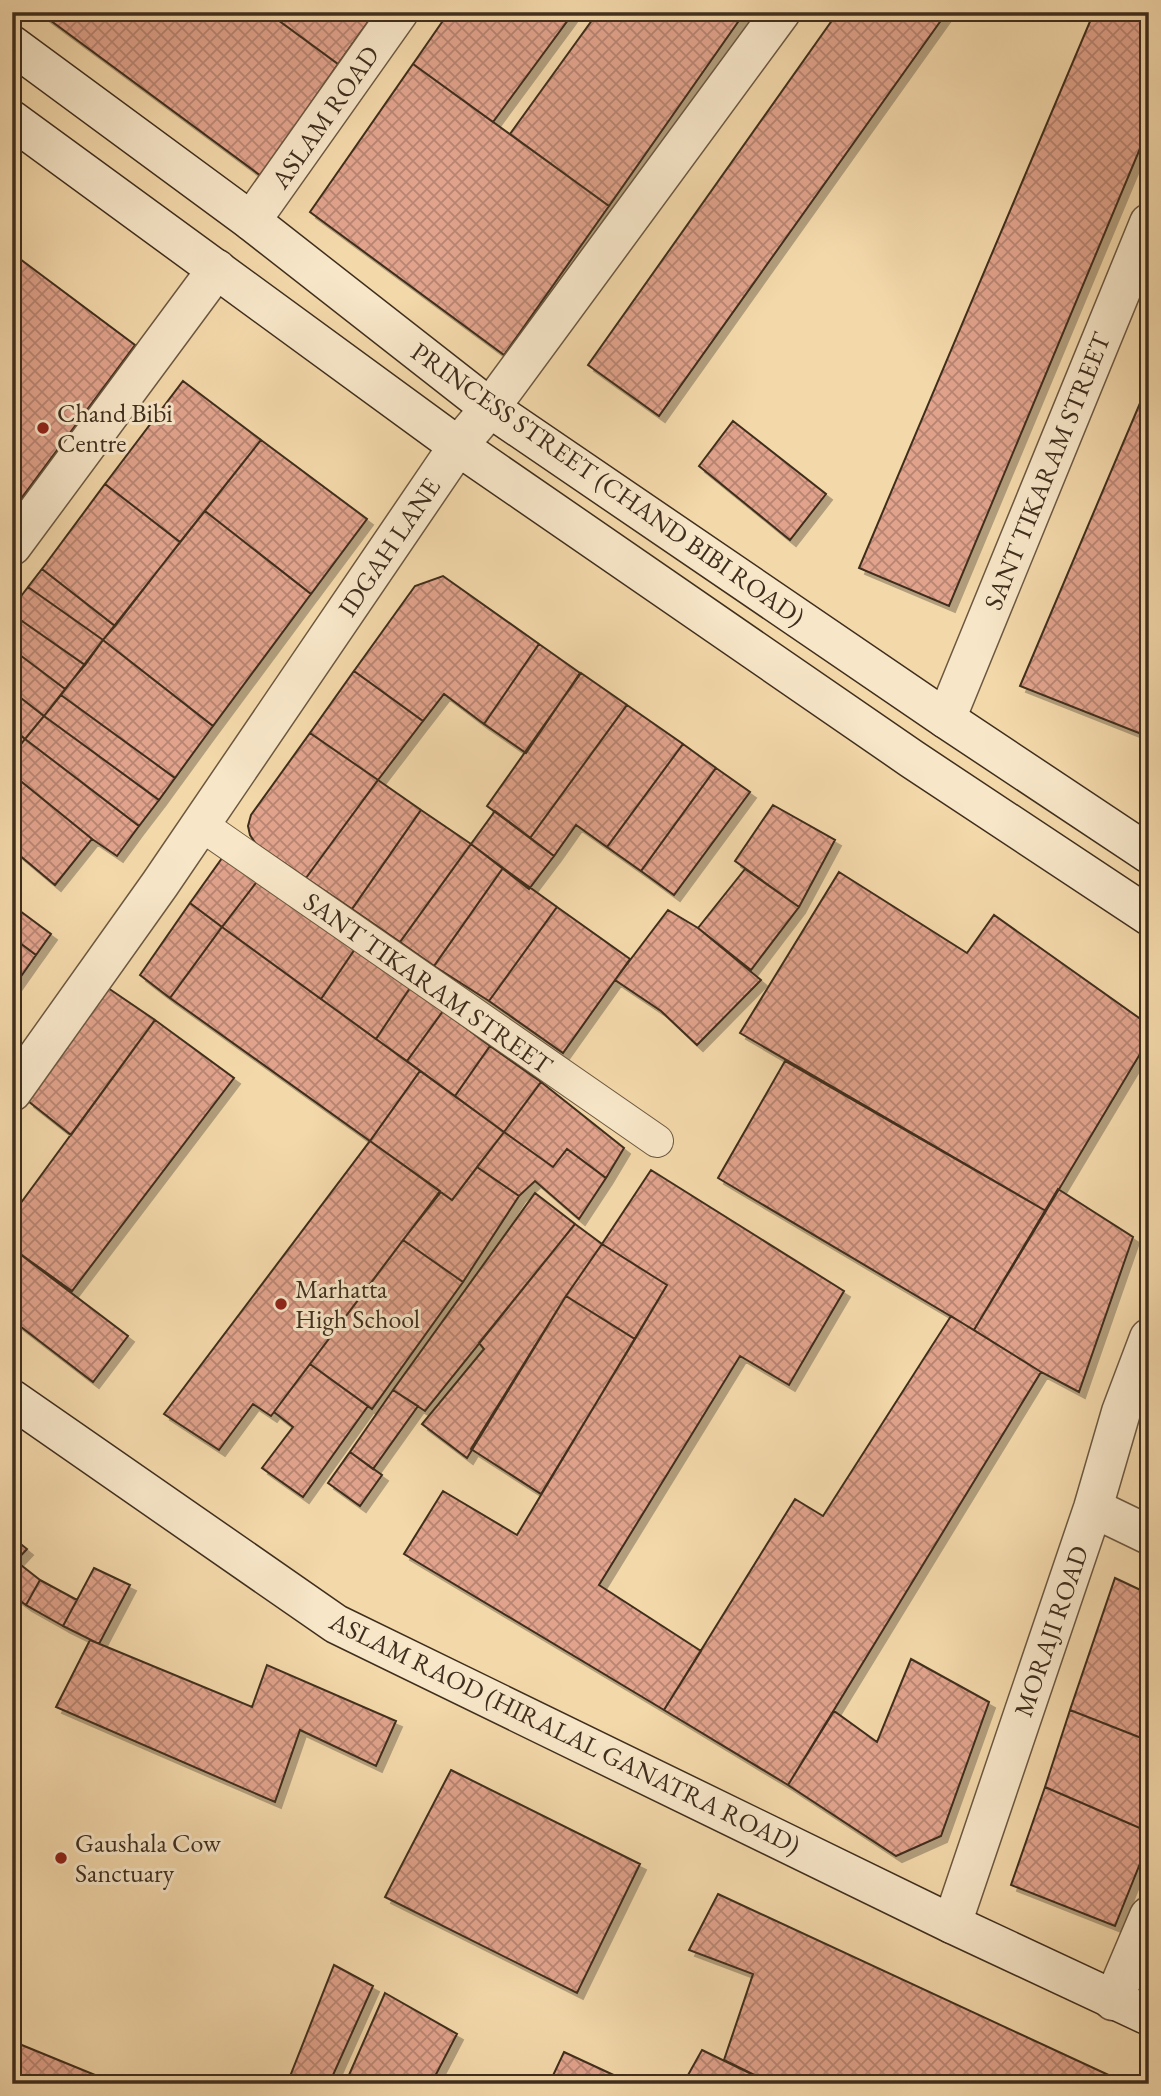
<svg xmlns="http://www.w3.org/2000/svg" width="1161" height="2096" viewBox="0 0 1161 2096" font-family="'EB Garamond',serif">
  <defs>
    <pattern id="building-cross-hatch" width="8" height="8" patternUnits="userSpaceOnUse" patternTransform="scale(1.75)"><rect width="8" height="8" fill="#e1a38c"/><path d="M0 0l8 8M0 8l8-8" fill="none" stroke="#b88572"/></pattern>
    <filter id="shadow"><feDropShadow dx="6" dy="6" stdDeviation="0" flood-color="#0004"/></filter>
  </defs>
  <rect width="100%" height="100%" fill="#f3d8aa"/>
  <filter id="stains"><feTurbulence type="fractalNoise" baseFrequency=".00286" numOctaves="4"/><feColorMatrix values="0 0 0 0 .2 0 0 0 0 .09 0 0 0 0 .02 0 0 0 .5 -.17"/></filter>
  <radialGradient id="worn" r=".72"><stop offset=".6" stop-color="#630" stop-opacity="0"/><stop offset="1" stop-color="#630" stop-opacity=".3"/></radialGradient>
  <path fill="url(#building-cross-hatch)" stroke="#3f2e1d" stroke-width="2" filter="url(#shadow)" d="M 39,12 L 267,12 L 338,64 L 261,176 Z
    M 267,12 L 375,12 L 338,64 Z
    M 449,12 L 574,12 L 493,122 L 413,64 Z
    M 598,12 L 745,12 L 609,206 L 510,134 Z
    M 838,12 L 947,12 L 659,416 L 588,365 Z
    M 1094,12 L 1149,12 L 1149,127 L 949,606 L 859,568 Z
    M 413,64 L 609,206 L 504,355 L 310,212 Z
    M 12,253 L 135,345 L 12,511 Z
    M 183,381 L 261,440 L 180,542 L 105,484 Z
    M 1149,382 L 1149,737 L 1020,686 Z
    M 733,421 L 826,494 L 790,540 L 699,466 Z
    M 261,440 L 367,519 L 311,594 L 205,511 Z
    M 105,484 L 180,542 L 115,626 L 42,569 Z
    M 205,511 L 311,594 L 213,726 L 103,640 Z
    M 42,569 L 115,626 L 103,640 L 28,587 Z
    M 443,576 L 539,644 L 484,724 L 444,694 L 423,721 L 354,671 L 415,586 Z
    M 28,587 L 103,640 L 85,665 L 12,614 L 12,608 Z
    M 12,614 L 85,665 L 65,689 L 12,649 Z
    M 103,640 L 213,726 L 175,778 L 61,695 Z
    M 539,644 L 580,673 L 526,753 L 484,724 Z
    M 12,649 L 65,689 L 44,716 L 12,691 Z
    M 354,671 L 423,721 L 378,780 L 310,733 Z
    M 581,673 L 627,705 L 530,838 L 487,806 Z
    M 12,691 L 44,716 L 25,739 L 12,728 Z
    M 61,695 L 175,778 L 159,800 L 44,716 Z
    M 627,705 L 683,744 L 607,847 L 576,825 L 554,856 L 530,838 Z
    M 44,716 L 159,800 L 139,826 L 25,739 Z
    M 12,728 L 25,739 L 12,756 Z
    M 310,733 L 378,780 L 306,878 L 256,844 L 250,835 L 248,826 L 251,815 Z
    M 25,739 L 139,826 L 117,856 L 92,839 L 12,774 L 12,756 Z
    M 683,744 L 716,768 L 641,871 L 607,847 Z
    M 716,768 L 750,792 L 674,895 L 641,871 Z
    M 12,774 L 92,839 L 55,885 L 12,849 Z
    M 378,780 L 421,810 L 352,909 L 306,878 Z
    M 773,805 L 835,840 L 799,907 L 735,861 Z
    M 421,810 L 471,844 L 400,942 L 352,909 Z
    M 495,811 L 554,856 L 529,889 L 471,844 Z
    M 471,844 L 503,868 L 434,966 L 400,942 Z
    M 225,854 L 259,879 L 222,927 L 190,903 Z
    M 503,868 L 557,907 L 489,1001 L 434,966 Z
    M 745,869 L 799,907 L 751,970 L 698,928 Z
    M 839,872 L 967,953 L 994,915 L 1149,1025 L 1149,1039 L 1046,1211 L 740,1033 Z
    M 259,879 L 355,949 L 321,999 L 222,927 Z
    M 190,903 L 222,927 L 170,998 L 140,975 Z
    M 12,905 L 51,934 L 36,955 L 12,937 Z
    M 557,907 L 630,959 L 563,1053 L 489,1001 Z
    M 668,910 L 698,928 L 761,980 L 697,1045 L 661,1011 L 615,980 Z
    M 222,927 L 420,1071 L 370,1141 L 170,998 Z
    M 12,937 L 36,955 L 15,985 L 12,983 Z
    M 355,949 L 410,988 L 376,1039 L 321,999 Z
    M 108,988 L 155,1020 L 71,1135 L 28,1101 Z
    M 410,988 L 443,1011 L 407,1061 L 376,1039 Z
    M 443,1011 L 490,1046 L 455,1096 L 407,1061 Z
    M 155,1020 L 234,1078 L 72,1291 L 12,1248 L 12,1215 Z
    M 490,1046 L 541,1082 L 504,1132 L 455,1096 Z
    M 785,1061 L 1046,1211 L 974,1330 L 718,1178 Z
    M 420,1071 L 504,1132 L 452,1200 L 370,1141 Z
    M 541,1082 L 624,1148 L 606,1178 L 567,1149 L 553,1167 L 504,1132 Z
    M 504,1132 L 553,1167 L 567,1149 L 606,1178 L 579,1219 L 535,1181 L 519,1196 L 477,1167 Z
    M 370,1141 L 440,1191 L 271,1416 L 253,1404 L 219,1450 L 164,1414 Z
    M 477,1167 L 519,1196 L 463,1282 L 403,1240 L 441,1192 L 452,1200 Z
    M 651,1170 L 844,1291 L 789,1385 L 740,1356 L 599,1585 L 701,1651 L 664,1710 L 404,1554 L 443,1491 L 517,1535 L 667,1285 L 602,1244 Z
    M 1058,1189 L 1133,1237 L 1079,1392 L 1041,1372 L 974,1330 Z
    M 535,1193 L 575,1224 L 425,1411 L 393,1390 Z
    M 575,1224 L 602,1244 L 566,1296 L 467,1458 L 422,1424 L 484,1349 L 479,1343 Z
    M 403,1240 L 463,1282 L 372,1409 L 310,1364 Z
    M 602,1244 L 667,1285 L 635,1339 L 566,1296 Z
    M 12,1248 L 128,1336 L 93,1382 L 12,1320 Z
    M 566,1296 L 635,1339 L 541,1494 L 471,1449 Z
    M 951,1316 L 1041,1372 L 788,1785 L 664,1710 L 795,1499 L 823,1516 Z
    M 310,1364 L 368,1406 L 303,1497 L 262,1468 L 293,1427 L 274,1412 Z
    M 393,1390 L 418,1406 L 373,1469 L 350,1452 Z
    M 350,1452 L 382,1475 L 360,1506 L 328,1483 Z
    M 12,1537 L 27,1549 L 16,1561 L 12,1558 Z
    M 12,1558 L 40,1580 L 26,1605 L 12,1595 Z
    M 94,1568 L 130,1585 L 99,1644 L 63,1626 Z
    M 1115,1578 L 1149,1594 L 1149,1741 L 1070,1710 Z
    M 40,1580 L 77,1600 L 63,1626 L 26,1605 Z
    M 90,1640 L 252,1707 L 267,1665 L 396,1721 L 376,1766 L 300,1730 L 275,1802 L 56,1707 Z
    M 911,1659 L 989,1702 L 941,1836 L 896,1856 L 788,1785 L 834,1711 L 877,1742 Z
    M 1070,1710 L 1149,1741 L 1149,1832 L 1045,1787 Z
    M 451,1770 L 640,1864 L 577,1993 L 385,1897 Z
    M 1045,1787 L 1149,1832 L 1149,1841 L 1115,1926 L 1011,1885 Z
    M 718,1894 L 1128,2084 L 773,2084 L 724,2060 L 753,1974 L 689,1950 Z
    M 334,1965 L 373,1986 L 329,2084 L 287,2084 Z
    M 385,1993 L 457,2034 L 431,2084 L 345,2084 Z
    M 12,2041 L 117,2084 L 12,2084 Z
    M 702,2050 L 772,2084 L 683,2084 Z
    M 564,2052 L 633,2084 L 549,2084 Z"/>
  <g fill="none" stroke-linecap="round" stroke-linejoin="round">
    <g stroke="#6c5840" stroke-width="34">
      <path id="lane" d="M 200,824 L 657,1141"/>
    </g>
    <g stroke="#6c5840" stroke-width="41">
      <path id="street" d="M 251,221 L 399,12
        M 12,546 L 217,269
        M 946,719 L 1149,223
        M 12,1092 L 160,884 L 458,446 L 490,408 L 781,12
        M 1093,1508 L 1149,1535
        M 952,1924 L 1093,1508 L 1121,1412 L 1149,1338
        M 1113,2001 L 1149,1916"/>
    </g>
    <g stroke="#3f2e1d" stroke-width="41">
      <path id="secondary" d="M 12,45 L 251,221 L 490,408 L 946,719 L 1149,854
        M 12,120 L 458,446 L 912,759 L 1149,916
        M 12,1399 L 336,1624 L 952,1924 L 1149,2016"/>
    </g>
    <use href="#lane" stroke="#f7e6c8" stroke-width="32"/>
    <use href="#street" stroke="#f7e6c8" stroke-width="38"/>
    <use href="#secondary" stroke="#f7e6c8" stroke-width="38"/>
  </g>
  <g fill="#8f2418" stroke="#f7e6c8" stroke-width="2.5">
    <circle cx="43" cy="428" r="7"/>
    <circle cx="281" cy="1304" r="7"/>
    <circle cx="61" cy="1858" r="7"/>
  </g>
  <g text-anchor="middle" stroke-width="6" stroke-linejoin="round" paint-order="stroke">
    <g font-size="26" fill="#3f2e1d" stroke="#f7e6c8">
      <text transform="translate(325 117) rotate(-55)" y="9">ASLAM ROAD</text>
      <text transform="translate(1047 471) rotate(-68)" y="9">SANT TIKARAM STREET</text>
      <text transform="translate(608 484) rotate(35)" y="9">PRINCESS STREET (CHAND BIBI ROAD)</text>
      <text transform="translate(389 547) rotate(-56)" y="9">IDGAH LANE</text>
      <text transform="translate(428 983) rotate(35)" y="9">SANT TIKARAM STREET</text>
      <text transform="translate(1051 1631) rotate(-71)" y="9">MORAJI ROAD</text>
      <text transform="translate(565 1733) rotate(26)" y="9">ASLAM RAOD (HIRALAL GANATRA ROAD)</text>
    </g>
    <g font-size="26" fill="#3f2e1d" stroke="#f7e6c8" text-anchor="start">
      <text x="57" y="422">Chand Bibi<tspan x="57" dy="30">Centre</tspan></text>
      <text x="295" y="1298">Marhatta<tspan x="295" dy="30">High School</tspan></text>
      <text x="75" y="1852">Gaushala Cow<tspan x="75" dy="30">Sanctuary</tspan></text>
    </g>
  </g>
  <rect width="1161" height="2096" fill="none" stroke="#f3d8aa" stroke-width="42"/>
  <rect x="14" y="14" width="1133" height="2068" fill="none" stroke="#3f2e1d" stroke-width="3.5"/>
  <rect x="21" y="21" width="1119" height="2054" fill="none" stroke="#3f2e1d" stroke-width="2"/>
  <rect width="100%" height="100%" filter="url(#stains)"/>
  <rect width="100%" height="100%" fill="url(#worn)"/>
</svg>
